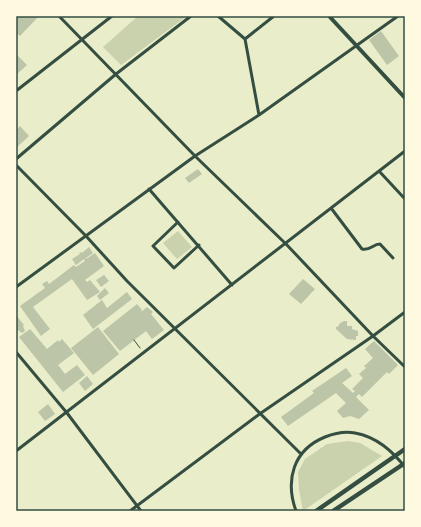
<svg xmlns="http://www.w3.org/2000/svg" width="421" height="527" viewBox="0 0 421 527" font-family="'Roboto Condensed',sans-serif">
  <rect width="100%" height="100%" fill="#e9edc9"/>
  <path fill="#cad2ad" d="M 138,16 L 187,16 L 121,65 L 103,47 Z
    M 178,231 L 192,247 L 177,259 L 163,243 Z
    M 348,441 L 360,443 L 382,456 L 303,511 L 299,490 L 298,472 L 305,459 L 327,444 Z"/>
  <path fill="#bcc5a7" d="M 16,16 L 39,16 L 20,36 L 16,33 Z
    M 381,31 L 399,56 L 387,65 L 369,40 Z
    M 16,54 L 27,65 L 16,75 Z
    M 20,126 L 29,136 L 16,148 L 16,130 Z
    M 198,169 L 202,174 L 189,183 L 185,178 Z
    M 89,247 L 93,253 L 86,258 L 86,259 L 95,253 L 104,266 L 85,280 L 87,282 L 90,280 L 100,292 L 87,300 L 72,279 L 33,307 L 50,329 L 41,336 L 20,306 L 45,288 L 42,284 L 47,281 L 49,284 L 74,265 L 76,267 L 85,261 L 84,259 L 76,265 L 72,259 L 80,254 L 79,253 L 81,252 L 82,253 Z
    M 104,275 L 109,281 L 101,287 L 96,280 Z
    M 303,279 L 315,289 L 301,304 L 289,294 Z
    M 105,288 L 109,293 L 100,300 L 97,296 Z
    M 127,292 L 132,299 L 93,329 L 83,315 L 102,300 L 107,308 Z
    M 137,304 L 142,310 L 141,312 L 147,307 L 153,312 L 151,314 L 164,330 L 152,339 L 146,331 L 120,351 L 103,331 Z
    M 16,315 L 24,325 L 23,326 L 25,331 L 22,333 L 18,330 L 16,331 Z
    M 344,321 L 347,321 L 347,326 L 352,326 L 352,329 L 358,331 L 358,336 L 356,336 L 356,340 L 347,339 L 336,329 L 336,327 L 339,326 L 339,324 Z
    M 98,327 L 119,354 L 93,375 L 71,348 Z
    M 30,329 L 47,349 L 58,340 L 59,342 L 62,339 L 74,353 L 58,365 L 65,374 L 77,365 L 85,375 L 63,392 L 19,337 Z
    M 374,341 L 398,365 L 389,374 L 387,372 L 362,397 L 359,394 L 356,397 L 369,410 L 359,419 L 350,416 L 343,418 L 337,411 L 346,403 L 336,393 L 288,426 L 281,417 L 314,393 L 312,391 L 346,368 L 352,376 L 342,383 L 353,393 L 355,391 L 352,389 L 363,378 L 359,374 L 366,368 L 364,366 L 373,358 L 365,349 Z
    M 87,376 L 93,384 L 85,391 L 79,383 Z
    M 48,404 L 55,414 L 45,421 L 38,412 Z"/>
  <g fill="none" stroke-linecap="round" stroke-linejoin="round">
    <path stroke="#344e41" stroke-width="1" d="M 134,340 L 140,348"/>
    <path stroke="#344e41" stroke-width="3" d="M 59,16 L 195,156 L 286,244 L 373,336 L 405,367
      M 218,16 L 245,39 L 259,115
      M 245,39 L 274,16
      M 16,91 L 112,16
      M 16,159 L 116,74 L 191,16
      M 16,165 L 86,236 L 127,281 L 301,454
      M 379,171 L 405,199
      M 149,189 L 232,285
      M 331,208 L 362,249 C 370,251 373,244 380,244 L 393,258
      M 178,222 L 153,246 L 174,268 L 199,245
      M 16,287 L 195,156 L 259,115 L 398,16
      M 16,352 L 67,413 L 141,511
      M 16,451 L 405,151
      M 130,511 L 261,413 L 373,336 L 405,312
      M 296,511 C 285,480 293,450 325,437 C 335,433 345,431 355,433 C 377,437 392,451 405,467"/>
    <path stroke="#344e41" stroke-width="4" d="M 329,16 L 405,98"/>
    <path stroke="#344e41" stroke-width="4.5" d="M 316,511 L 405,449
      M 333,511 L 405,463"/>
  </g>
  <rect width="421" height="527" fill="none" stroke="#fefae0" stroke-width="34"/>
  <rect x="17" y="17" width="387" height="493" fill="none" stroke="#344e41" stroke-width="1.5"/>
</svg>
